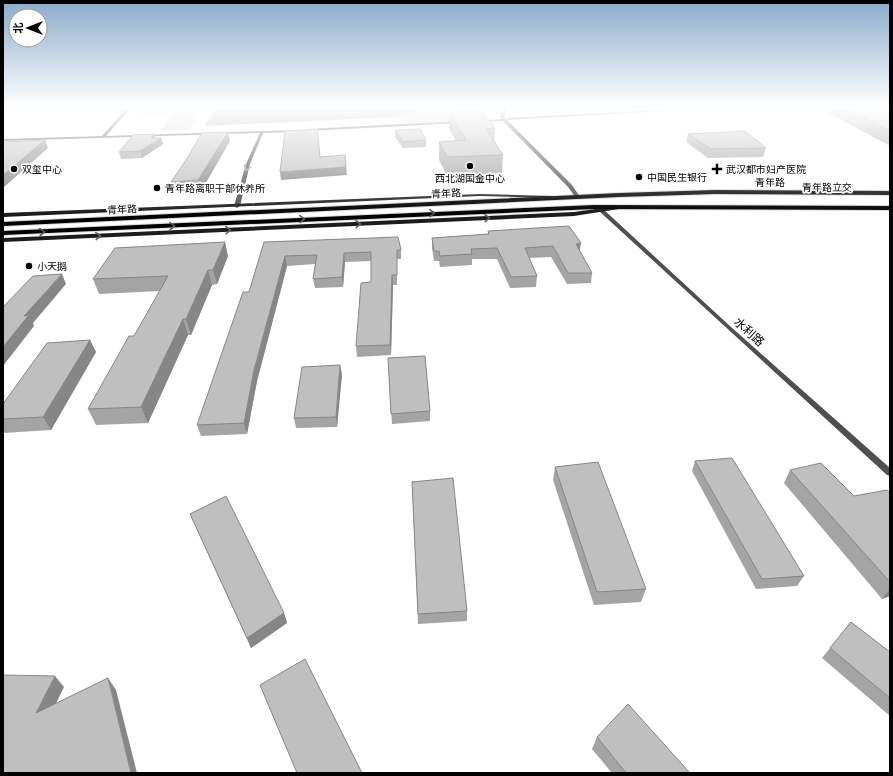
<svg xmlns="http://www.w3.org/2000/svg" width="893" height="776" viewBox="0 0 893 776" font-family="Mulish,'Noto Sans SC',sans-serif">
  <rect width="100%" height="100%" fill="#fff"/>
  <path fill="#d6d6d6" d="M 149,106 L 202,106 L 190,129 L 161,131 L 171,115 L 135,117 Z
    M 422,106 L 491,106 L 485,115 L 470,120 L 403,123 L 397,117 L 413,114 Z"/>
  <path fill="#9d9d9d" d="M 216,106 L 422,106 L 413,114 L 395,117 L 205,126 Z"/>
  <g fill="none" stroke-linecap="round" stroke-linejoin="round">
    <g stroke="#dbdbdb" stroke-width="2">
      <path id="primary" d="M 715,190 L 890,191 L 890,195 L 715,194 L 619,197 L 3,226 L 3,222 L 619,193 Z
        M 594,205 L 890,206 L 890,210 L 594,209 L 3,235 L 3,231 Z"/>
    </g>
    <path fill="#4f4f4f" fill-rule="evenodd" d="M 125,106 L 127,106 L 129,110 L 106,136 L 296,130 L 298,131 L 296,132 L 263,133 L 250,164 L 240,206 L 237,208 L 234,206 L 246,164 L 260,133 L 3,141 L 3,139 L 102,136 L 125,110 Z
      M 505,106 L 508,106 L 504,116 L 505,118 L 738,106 L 750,106 L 507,120 L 572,185 L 580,197 L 578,198 L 576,198 L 568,187 L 503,121 L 477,122 L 475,121 L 501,119 L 500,116 Z
      M 460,121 L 461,123 L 308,131 L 306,130 L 308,129 Z
      M 592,206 L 603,209 L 731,327 L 890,468 L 890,476 L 887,475 L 599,211 L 592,208 Z"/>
    <path fill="#1c1c1c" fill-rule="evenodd" d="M 480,194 L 551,196 L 553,197 L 551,198 L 480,196 L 3,217 L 3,213 Z
      M 617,206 L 620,208 L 619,209 L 574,216 L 3,242 L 3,238 L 574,212 Z"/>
    <use href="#primary" fill="#000" fill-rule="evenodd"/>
  </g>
  <path fill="#a4a4a4" d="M 530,106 L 592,106 L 592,109 L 553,111 Z
    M 820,106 L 873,106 L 890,113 L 890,146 L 820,108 Z
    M 449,112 L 495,128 L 494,141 L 503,155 L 502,173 L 447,176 L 439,160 L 439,142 L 456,141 L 449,128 Z
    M 395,130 L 426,140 L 426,147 L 403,148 L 395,137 Z
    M 154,134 L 155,138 L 161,138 L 163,144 L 142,158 L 121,159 L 119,152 Z
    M 688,134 L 766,148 L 763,157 L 708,158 L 686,142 Z
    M 230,141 L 201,191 L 174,192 L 171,182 Z
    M 488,231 L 579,250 L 592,273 L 591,283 L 567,284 L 551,257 L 529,258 L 537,276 L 536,287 L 510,288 L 497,259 L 472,259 L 472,265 L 440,267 L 439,261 L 434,261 L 432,248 L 432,238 L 488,234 Z
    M 264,242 L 401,250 L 401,259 L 397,259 L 397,285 L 393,285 L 391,355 L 357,357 L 356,346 L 371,282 L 371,261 L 345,262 L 343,287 L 315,288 L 313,279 L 315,264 L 287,266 L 257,381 L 247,434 L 201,436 L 197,425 L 249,292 Z
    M 228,256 L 217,284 L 212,285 L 191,335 L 188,335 L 148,423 L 96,425 L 88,409 L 134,336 L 160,291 L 99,294 L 93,279 Z
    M 90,340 L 96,352 L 51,430 L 3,433 L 3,404 Z
    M 388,358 L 430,411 L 430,421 L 392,424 Z
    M 342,374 L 337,427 L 296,428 L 294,418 Z
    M 695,461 L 804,576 L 797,586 L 756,589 L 692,471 Z
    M 555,467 L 646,589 L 641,602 L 594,605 L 553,480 Z
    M 790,470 L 854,496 L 890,493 L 890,596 L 882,599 L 784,483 Z
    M 412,482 L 467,611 L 467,621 L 418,624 Z
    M 190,514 L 284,613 L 287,623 L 251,648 Z
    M 851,622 L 890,652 L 890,716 L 822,658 Z
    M 597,737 L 690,773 L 612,773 L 592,749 Z"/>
  <path fill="#868686" d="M 228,132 L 230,141 L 201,191 L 198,180 Z
    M 154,134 L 156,140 L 161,138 L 163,144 L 142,158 L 140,151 Z
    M 45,140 L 48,148 L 3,188 L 3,175 Z
    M 346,167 L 347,175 L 281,180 L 280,172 Z
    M 225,242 L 228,256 L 217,284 L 213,270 Z
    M 581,243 L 579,253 L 576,244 Z
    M 344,253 L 345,262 L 343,287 L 342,277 Z
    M 285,256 L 287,266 L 257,381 L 247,434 L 244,423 L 254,370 Z
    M 208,270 L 212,285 L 191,335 L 186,319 Z
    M 62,274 L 66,284 L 33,323 L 34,326 L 3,366 L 3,347 L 24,316 Z
    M 392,275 L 393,285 L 391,355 L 390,345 Z
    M 183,319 L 188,335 L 148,423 L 141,407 Z
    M 90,340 L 96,352 L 51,430 L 43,417 Z
    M 340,365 L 342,374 L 337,427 L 336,417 Z
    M 890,589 L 890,596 L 882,599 Z
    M 284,613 L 287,623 L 251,648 L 247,638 Z
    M 55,676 L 64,687 L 46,724 L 36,713 Z
    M 108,678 L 116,690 L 137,773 L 131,773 Z"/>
  <path fill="#bfbfbf" stroke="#868686" d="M 840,106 L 873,106 L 890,113 L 890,131 Z
    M 481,111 L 495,128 L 486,129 L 503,155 L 447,157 L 439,142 L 466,140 L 449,112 Z
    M 317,129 L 320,157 L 345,155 L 346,167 L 280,172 L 285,131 Z
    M 420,129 L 426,140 L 403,142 L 395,130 Z
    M 745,131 L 766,148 L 711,149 L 688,134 Z
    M 228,132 L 198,180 L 171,182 L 186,160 L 202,133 Z
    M 154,134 L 151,138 L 161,138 L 140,151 L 119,152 L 133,135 Z
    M 45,140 L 3,175 L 3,142 Z
    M 569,226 L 581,243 L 576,244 L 592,273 L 568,273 L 553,246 L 525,248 L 537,276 L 511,277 L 497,248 L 471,249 L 472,254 L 440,256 L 439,251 L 434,251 L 432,238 L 489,234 L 488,231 Z
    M 398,237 L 401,250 L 397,250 L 397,275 L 392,275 L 390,345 L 356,346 L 361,283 L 371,282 L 371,252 L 344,253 L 342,277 L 313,279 L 317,255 L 285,256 L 254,370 L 244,423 L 197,425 L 243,292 L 249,292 L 264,242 Z
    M 225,242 L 213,270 L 208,270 L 186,319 L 183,319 L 141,407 L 88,409 L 129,336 L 134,336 L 168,276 L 93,279 L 115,248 Z
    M 62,274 L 24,316 L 29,315 L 3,347 L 3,307 L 33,276 Z
    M 90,340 L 43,417 L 3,419 L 3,404 L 47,343 Z
    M 425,356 L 430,411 L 391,414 L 388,358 Z
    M 340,365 L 336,417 L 294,418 L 302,367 Z
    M 732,458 L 804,576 L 762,579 L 695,461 Z
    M 598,462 L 646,589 L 597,592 L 555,467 Z
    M 821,463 L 854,496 L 887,490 L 890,493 L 890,582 L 790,470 Z
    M 453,478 L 467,611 L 418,614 L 412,482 Z
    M 226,496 L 284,613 L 247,638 L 190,514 Z
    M 851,622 L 890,652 L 890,698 L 830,648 Z
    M 305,659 L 362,773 L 297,773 L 260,685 Z
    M 3,675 L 55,676 L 36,713 L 108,678 L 131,773 L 3,773 Z
    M 628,704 L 690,773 L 626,773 L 597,737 Z"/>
  <defs><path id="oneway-chevron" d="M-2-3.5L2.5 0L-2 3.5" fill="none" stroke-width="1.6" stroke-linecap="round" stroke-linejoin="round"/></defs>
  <use stroke="#959595" href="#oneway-chevron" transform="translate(247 168) rotate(107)"/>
  <g stroke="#595959">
    <use href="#oneway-chevron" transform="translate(432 213) rotate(-2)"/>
    <use href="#oneway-chevron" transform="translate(302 219) rotate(-3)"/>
    <use href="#oneway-chevron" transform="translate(172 226) rotate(-3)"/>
    <use href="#oneway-chevron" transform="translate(42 232) rotate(-3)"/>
  </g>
  <g stroke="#606060">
    <use href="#oneway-chevron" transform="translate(487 218) rotate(-3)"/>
    <use href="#oneway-chevron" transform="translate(358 224) rotate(-3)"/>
    <use href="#oneway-chevron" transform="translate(228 230) rotate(-3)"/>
    <use href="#oneway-chevron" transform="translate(98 236) rotate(-3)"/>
  </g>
  <linearGradient id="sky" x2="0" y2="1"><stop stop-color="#8aabca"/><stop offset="0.5" stop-color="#fff"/><stop offset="1" stop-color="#fff" stop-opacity="0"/></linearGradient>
  <rect width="893" height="214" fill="url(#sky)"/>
  <g fill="#000" stroke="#fff" stroke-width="1.5">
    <circle cx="470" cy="166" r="4"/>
    <circle cx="14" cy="169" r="4"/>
    <path d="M715 163h4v4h4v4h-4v4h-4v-4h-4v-4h4z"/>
    <circle cx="639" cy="177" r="4"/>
    <circle cx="157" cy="188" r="4"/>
    <circle cx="29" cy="266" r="4"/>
  </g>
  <g text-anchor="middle" stroke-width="3.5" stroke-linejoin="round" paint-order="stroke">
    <g font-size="10" fill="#000" stroke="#fff" text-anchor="start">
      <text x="22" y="173">双玺中心</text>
      <text x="726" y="173">武汉都市妇产医院</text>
      <text x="647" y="181">中国民生银行</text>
      <text x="470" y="182" text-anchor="middle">西北湖国金中心</text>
      <text x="165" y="192">青年路离职干部休养所</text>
      <text x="37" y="270">小天鹅</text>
    </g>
    <g font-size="10" fill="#000" stroke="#fff">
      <text x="770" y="186">青年路</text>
      <text x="827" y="191">青年路立交</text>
      <text transform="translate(446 193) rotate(-3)" y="4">青年路</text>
      <text transform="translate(122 209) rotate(-3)" y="4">青年路</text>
    </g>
    <g font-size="12" fill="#000" stroke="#fff">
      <text transform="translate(749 332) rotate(42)" y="4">水利路</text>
    </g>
  </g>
  <rect width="893" height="776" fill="none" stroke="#000000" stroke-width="8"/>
  <g transform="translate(28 28) rotate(270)"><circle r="19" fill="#ffffff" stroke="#999999"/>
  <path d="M0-3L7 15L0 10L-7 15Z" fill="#000000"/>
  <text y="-6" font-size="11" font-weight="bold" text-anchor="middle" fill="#000000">北</text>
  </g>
</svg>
